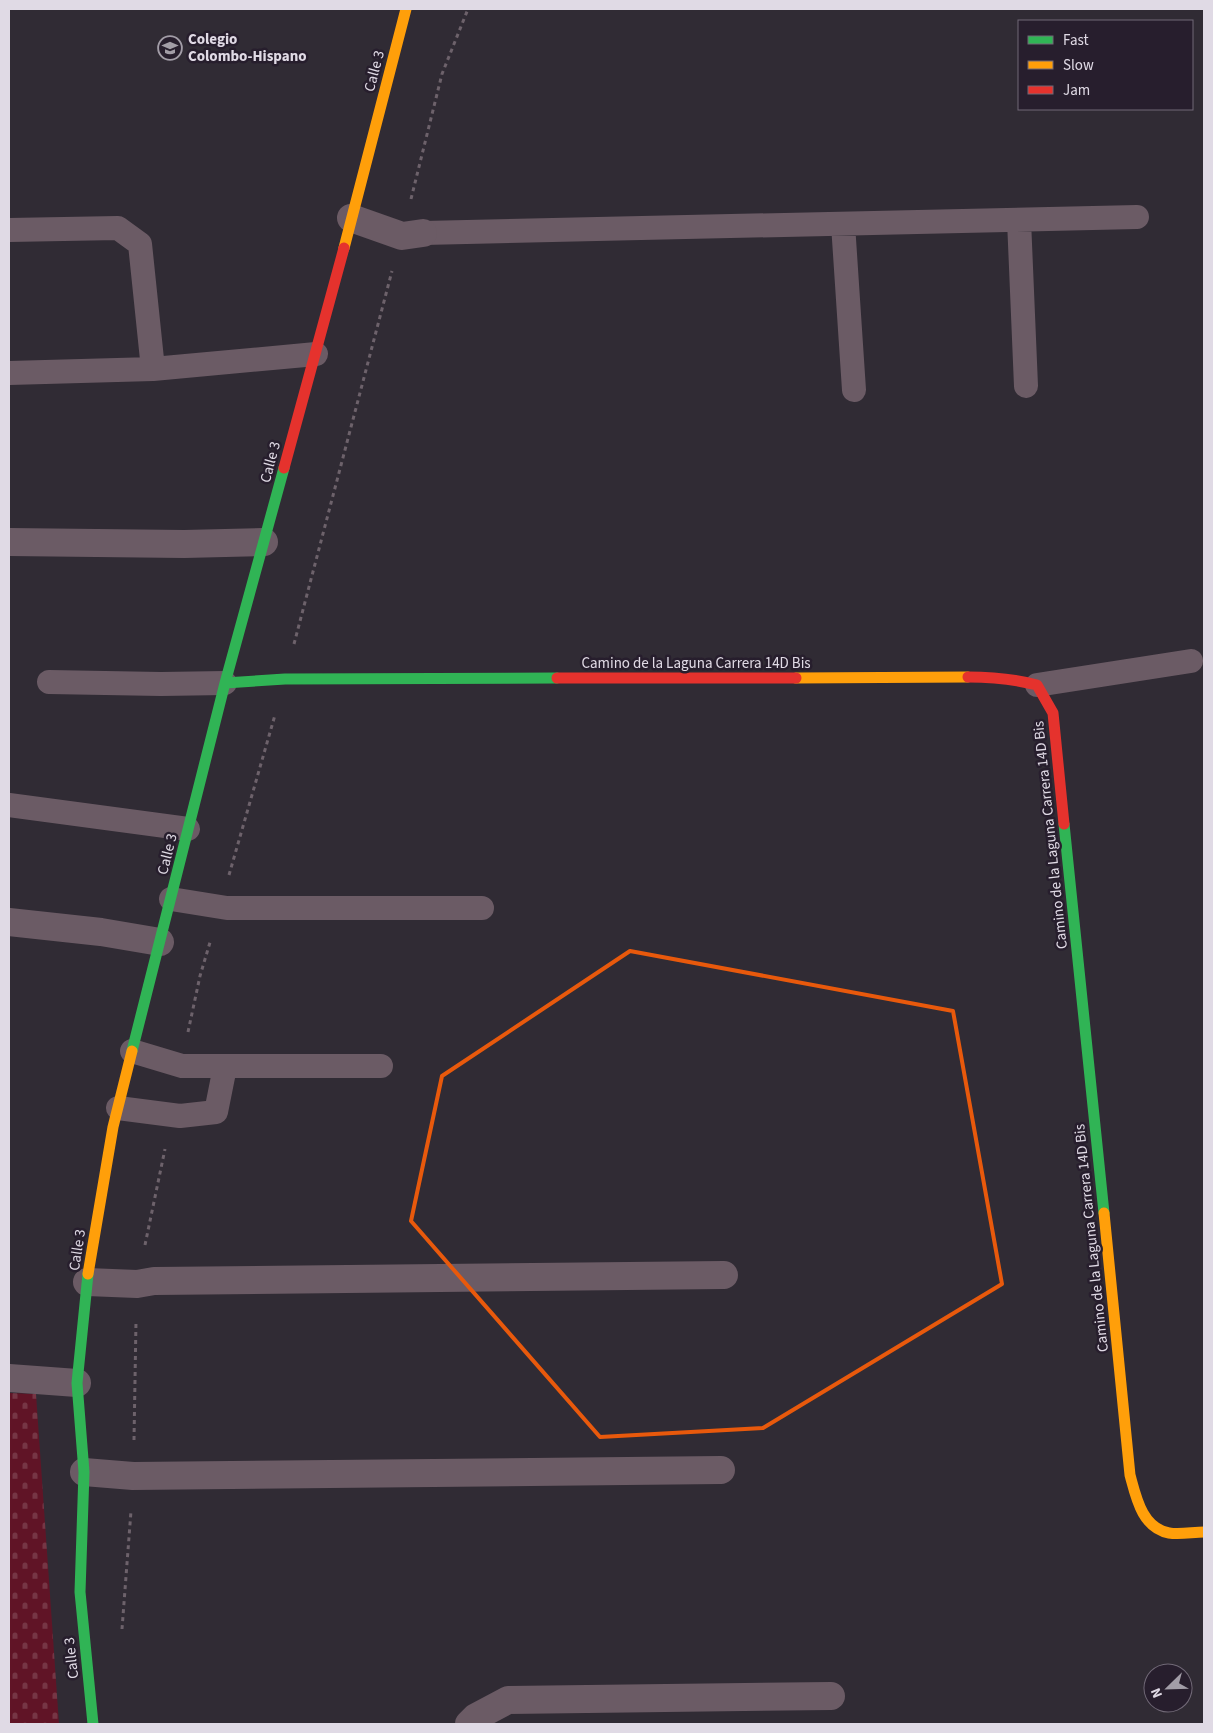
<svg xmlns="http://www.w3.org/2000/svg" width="1213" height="1733" viewBox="0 0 1213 1733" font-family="'Source Sans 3',sans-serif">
  <defs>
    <pattern id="cemetery-stones" width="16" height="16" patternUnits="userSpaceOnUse" patternTransform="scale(1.25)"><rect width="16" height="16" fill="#601426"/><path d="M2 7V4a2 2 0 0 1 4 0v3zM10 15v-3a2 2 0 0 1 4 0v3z" fill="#763645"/></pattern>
  </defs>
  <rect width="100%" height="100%" fill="#302b34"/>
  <path fill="url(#cemetery-stones)" d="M 9,1393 L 36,1394 L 59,1724 L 9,1724 Z"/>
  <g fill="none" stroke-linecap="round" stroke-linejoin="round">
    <path stroke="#6d626b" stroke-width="3" stroke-dasharray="4 4" stroke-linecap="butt" d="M 411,199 L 442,74 L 468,9
      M 294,644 L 392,271
      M 229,875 L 275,715
      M 188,1032 L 200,976 L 211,939
      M 145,1245 L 165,1149
      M 134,1440 L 136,1321
      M 122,1629 L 131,1511"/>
    <path stroke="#6b5b65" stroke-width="24" d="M 1019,220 L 1026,386
      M 843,224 L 854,390
      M 9,230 L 118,228 L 140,244 L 153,369
      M 423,233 L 1137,217
      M 9,373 L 153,369 L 316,354
      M 49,682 L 161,684 L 225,683
      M 1037,685 L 1191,661
      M 9,805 L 188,829
      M 171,899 L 227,908 L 482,908
      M 132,1051 L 182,1066 L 381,1066
      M 118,1108 L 180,1116 L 216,1112 L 225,1067"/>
    <path stroke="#6b5b65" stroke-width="28" d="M 351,218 L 402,236 L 423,233
      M 9,542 L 184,544 L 264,542
      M 9,922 L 101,932 L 160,942
      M 87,1282 L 137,1284 L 154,1281 L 724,1275
      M 9,1378 L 77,1383
      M 84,1472 L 133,1476 L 721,1470
      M 469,1724 L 476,1717 L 508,1700 L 831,1696"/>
    <path stroke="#30b455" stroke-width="11" d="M 225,683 L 285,679 L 557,678
      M 1064,824 L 1104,1213
      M 132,1051 L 225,683 L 284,468
      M 88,1274 L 77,1383 L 84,1472 L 80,1592 L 93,1724"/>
    <path stroke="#ff9f0a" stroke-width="11" d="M 344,248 L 406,9
      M 796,678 L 968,677
      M 1104,1213 L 1130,1475 C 1136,1497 1142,1528 1169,1533 C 1180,1535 1193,1532 1204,1532
      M 88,1274 L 113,1127 L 132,1051"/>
    <path stroke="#e5322d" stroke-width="11" d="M 284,468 L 344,248
      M 968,677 C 992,677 1014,679 1037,685 L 1053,713 L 1064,824
      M 557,678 L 796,678"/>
  </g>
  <path fill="none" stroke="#e8590c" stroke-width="4" stroke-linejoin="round" d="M 630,951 L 953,1011 L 1002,1284 L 763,1428 L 600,1437 L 411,1221 L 442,1076 Z"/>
  <defs>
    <g id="school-ring" transform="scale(1.25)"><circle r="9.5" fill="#271e2d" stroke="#a29da7" stroke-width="1.5"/><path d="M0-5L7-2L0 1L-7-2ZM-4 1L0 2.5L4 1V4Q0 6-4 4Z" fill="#a29da7"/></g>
  </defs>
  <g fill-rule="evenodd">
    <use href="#school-ring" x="170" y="48"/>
  </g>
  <g text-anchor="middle" stroke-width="5" stroke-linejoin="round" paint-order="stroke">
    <g font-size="15" font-weight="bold" fill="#e0dae5" stroke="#271e2d" text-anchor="start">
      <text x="188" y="44">Colegio<tspan x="188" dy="17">Colombo-Hispano</tspan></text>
    </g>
    <g font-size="15" fill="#e0dae5" stroke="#271e2d">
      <text transform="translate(374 71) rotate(-75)" y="5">Calle 3</text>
      <text transform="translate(270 462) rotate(-75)" y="5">Calle 3</text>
      <text x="696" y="668">Camino de la Laguna Carrera 14D Bis</text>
      <text transform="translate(1050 835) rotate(-96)" y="5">Camino de la Laguna Carrera 14D Bis</text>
      <text transform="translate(167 854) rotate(-76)" y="5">Calle 3</text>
      <text transform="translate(1091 1238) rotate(-96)" y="5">Camino de la Laguna Carrera 14D Bis</text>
      <text transform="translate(77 1250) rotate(-81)" y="5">Calle 3</text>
      <text transform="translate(71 1658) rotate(-96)" y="5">Calle 3</text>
    </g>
  </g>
  <rect width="1213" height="1733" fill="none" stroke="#e0dae5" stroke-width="20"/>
  <rect x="1018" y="20" width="175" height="90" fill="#271e2d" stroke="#716977"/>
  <rect x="1028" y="36" width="25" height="8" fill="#30b455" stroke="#716977"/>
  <text x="1063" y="45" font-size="15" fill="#e0dae5">Fast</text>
  <rect x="1028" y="61" width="25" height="8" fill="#ff9f0a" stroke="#716977"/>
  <text x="1063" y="70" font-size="15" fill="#e0dae5">Slow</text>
  <rect x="1028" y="86" width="25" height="8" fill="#e5322d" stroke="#716977"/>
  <text x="1063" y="95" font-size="15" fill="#e0dae5">Jam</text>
  <g transform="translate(1168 1688) rotate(247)"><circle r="24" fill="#271e2d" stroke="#716977"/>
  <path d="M0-4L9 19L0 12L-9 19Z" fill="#a29da7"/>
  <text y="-8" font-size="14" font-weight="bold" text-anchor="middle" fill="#e0dae5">N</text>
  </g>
</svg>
